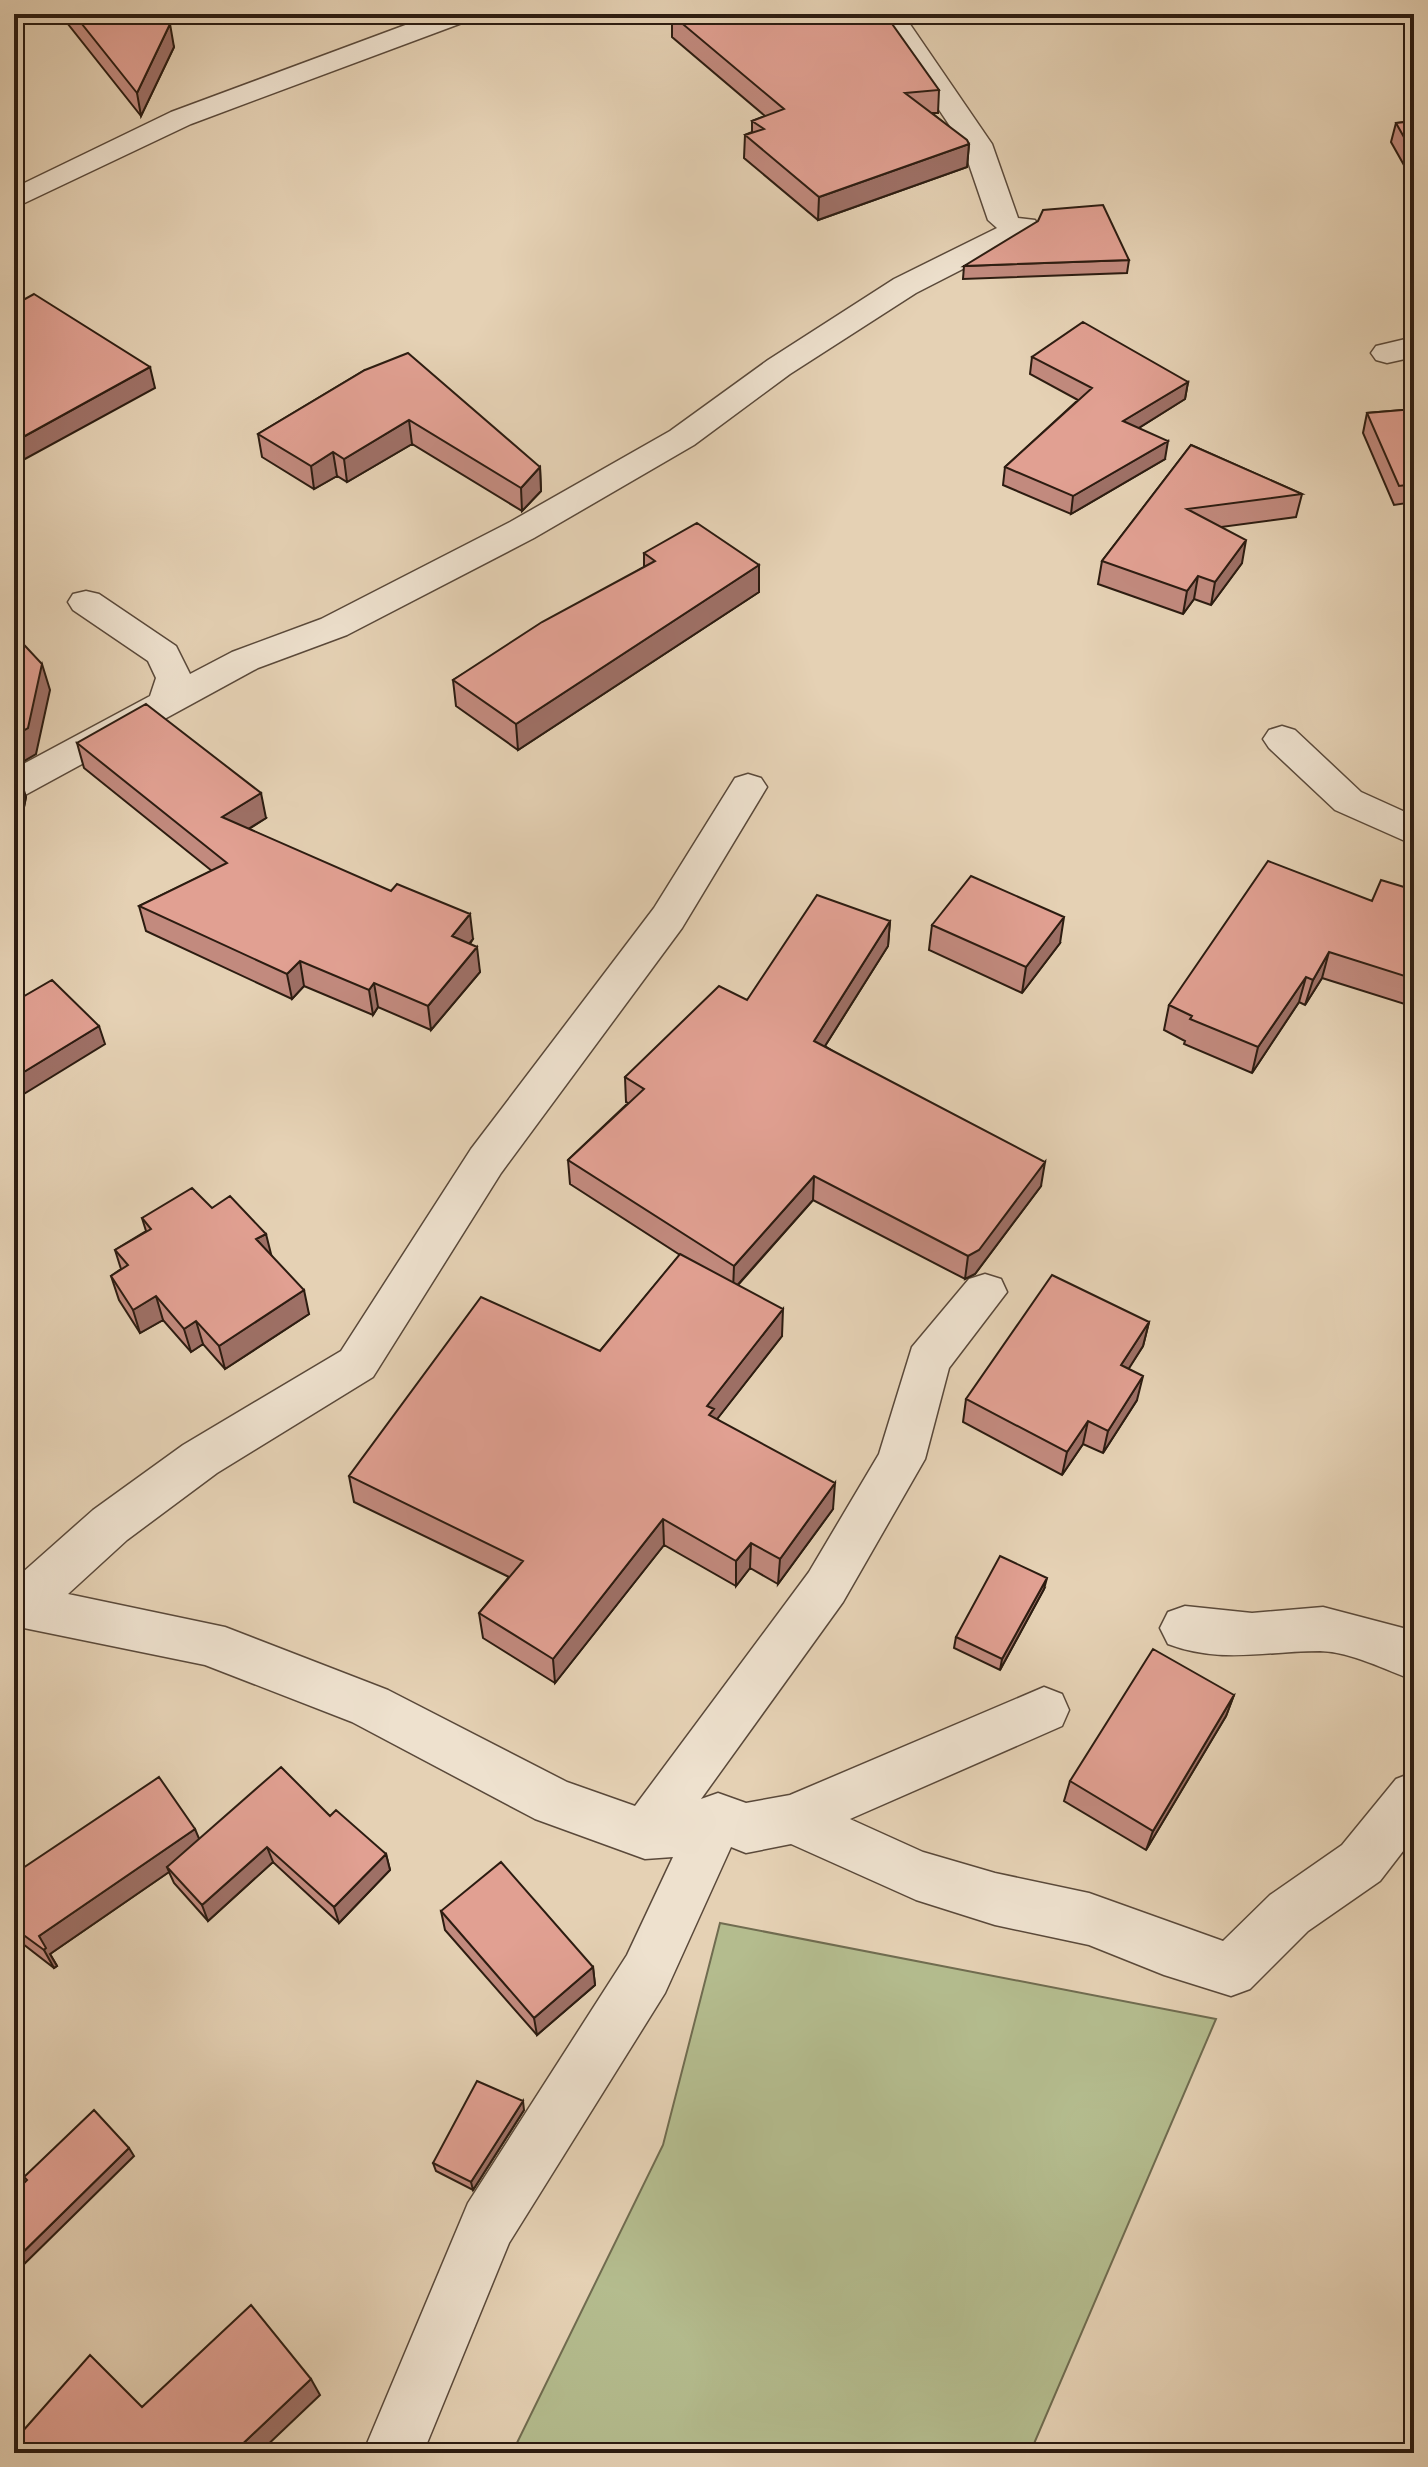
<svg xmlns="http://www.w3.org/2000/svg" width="1428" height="2467" viewBox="0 0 1428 2467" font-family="'Libre Bodoni',serif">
  <rect width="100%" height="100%" fill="#e5d1b4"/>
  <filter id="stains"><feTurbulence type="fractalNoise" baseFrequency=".0025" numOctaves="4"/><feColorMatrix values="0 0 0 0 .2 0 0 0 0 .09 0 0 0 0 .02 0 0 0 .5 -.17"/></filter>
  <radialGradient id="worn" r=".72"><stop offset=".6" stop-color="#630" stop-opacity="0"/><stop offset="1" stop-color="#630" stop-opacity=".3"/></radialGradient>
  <path fill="#b4bc8e" stroke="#706c50" stroke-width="2" d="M 720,1923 L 1216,2019 L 1030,2453 L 512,2453 L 663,2145 Z"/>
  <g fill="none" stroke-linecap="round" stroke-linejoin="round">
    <g stroke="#5a493a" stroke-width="3">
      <path id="minor" d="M 435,14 L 474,14 L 470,20 L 191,124 L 14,208 L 14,188 L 171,112 Z
        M 875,14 L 903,14 L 992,144 L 1018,218 L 1035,220 L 1039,226 L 1035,232 L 916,293 L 790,374 L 694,445 L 534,538 L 347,635 L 258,668 L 27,794 L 14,798 L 14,769 L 150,696 L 156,678 L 148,661 L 73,610 L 68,602 L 73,594 L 86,591 L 99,594 L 176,646 L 190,674 L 232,652 L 321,619 L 510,522 L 670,431 L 768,360 L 894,279 L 997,228 L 988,220 L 962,144 Z
        M 1414,337 L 1414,357 L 1387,363 L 1376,360 L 1371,353 L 1376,346 Z
        M 1282,726 L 1295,730 L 1361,792 L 1414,816 L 1414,845 L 1335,810 L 1269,748 L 1263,739 L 1269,730 Z
        M 748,774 L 761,778 L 767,787 L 682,928 L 501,1173 L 373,1377 L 217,1473 L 127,1540 L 68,1594 L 225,1627 L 388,1690 L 567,1782 L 635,1806 L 809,1572 L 879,1454 L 912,1347 L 969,1279 L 985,1274 L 1001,1279 L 1007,1292 L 949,1368 L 925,1459 L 843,1602 L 701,1799 L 718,1793 L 746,1803 L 790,1795 L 1044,1687 L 1062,1694 L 1069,1710 L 1062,1726 L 850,1819 L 923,1852 L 995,1873 L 1089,1893 L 1223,1941 L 1270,1895 L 1342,1845 L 1396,1779 L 1414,1772 L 1414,1837 L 1380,1881 L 1308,1931 L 1250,1989 L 1231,1996 L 1164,1975 L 1089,1945 L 995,1925 L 916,1900 L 791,1844 L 746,1853 L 731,1847 L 665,1993 L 509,2243 L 423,2453 L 363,2453 L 468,2203 L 627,1955 L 673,1857 L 645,1859 L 535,1819 L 352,1722 L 205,1665 L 14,1626 L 14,1580 L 93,1510 L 183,1445 L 341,1351 L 471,1149 L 654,908 L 735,778 Z
        M 1185,1606 L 1252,1613 L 1323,1607 L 1403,1628 L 1414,1632 L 1414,1680 C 1385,1670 1352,1652 1320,1651 C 1266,1651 1221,1664 1168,1644 L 1160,1628 L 1168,1612 Z"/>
    </g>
    <use href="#minor" fill="#eee1ce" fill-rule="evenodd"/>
  </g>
  <path fill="#c28a7e" stroke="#2c1c11" stroke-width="2" d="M 60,14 L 160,14 L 174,47 L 141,116 Z
    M 672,15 L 939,90 L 938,113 L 932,113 L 969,144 L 967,167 L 818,220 L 744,158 L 745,135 L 752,132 L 752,121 L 765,116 L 672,37 Z
    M 1414,121 L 1414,183 L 1391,142 L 1396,123 Z
    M 1129,260 L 1127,273 L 963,279 L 964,266 Z
    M 1032,357 L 1188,382 L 1185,399 L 1139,428 L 1165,459 L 1071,514 L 1003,485 L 1005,467 L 1078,400 L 1030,374 Z
    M 365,370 L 540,467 L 541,491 L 522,511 L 412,444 L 347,482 L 337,476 L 314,489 L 262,457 L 258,434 Z
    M 1414,409 L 1414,502 L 1394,505 L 1363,433 L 1367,413 Z
    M 1191,445 L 1302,494 L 1296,517 L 1221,527 L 1242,563 L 1211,605 L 1194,599 L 1183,614 L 1098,584 L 1102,561 Z
    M 644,553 L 759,565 L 759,592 L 518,750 L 456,706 L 453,680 L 644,567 Z
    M 77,743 L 266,818 L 249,829 L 473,939 L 470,944 L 480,972 L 431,1030 L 378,1007 L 373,1015 L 304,986 L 292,999 L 146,931 L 139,906 L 212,871 L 84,768 Z
    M 14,773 L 26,797 L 23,812 L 14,803 Z
    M 1414,890 L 1414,1007 L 1322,978 L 1305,1005 L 1299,1002 L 1252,1073 L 1184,1044 L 1185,1041 L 1164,1030 L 1169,1005 L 1372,901 Z
    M 890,921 L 888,946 L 825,1046 L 1041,1186 L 975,1274 L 965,1279 L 813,1200 L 738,1285 L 782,1336 L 717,1419 L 833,1509 L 778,1584 L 750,1568 L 736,1586 L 664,1545 L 555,1683 L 483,1638 L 479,1613 L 509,1577 L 354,1502 L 349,1476 L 600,1351 L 680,1255 L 570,1184 L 568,1160 L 628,1103 L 626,1102 L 625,1077 L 747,1000 Z
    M 932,925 L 1060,943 L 1022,993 L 929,950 Z
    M 212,1208 L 271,1255 L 309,1314 L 225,1369 L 203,1344 L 191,1352 L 163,1320 L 140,1333 L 119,1300 L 111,1276 L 121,1269 L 115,1250 L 146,1231 L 142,1218 Z
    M 1149,1322 L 1143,1346 L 1128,1369 L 1137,1400 L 1103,1453 L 1083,1444 L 1062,1475 L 963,1422 L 966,1399 Z
    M 1044,1589 L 1000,1670 L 954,1648 L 956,1637 Z
    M 1234,1695 L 1226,1716 L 1146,1850 L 1064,1801 L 1070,1781 Z
    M 330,1816 L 386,1854 L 390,1870 L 339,1923 L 273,1862 L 208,1921 L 174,1883 L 169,1872 L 50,1954 L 57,1966 L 54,1968 L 14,1937 L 14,1874 L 199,1839 Z
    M 441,1911 L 593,1967 L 595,1985 L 537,2035 L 445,1930 Z
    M 524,2110 L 473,2190 L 436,2171 L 433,2163 Z"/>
  <path fill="#9e7066" stroke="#2c1c11" stroke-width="2" d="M 170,24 L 174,47 L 141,116 L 137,93 Z
    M 969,144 L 967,167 L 818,220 L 819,197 Z
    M 150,367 L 155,388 L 14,465 L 14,442 Z
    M 1188,382 L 1185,399 L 1121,439 L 1123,421 Z
    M 409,420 L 412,444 L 347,482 L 344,459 Z
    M 1168,441 L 1165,459 L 1071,514 L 1073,496 Z
    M 333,452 L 337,476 L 314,489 L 311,466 Z
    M 540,467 L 541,491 L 522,511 L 521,488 Z
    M 1246,540 L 1242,563 L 1211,605 L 1215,582 Z
    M 759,565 L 759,592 L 518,750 L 516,724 Z
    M 1198,576 L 1194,599 L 1183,614 L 1187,591 Z
    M 42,664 L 50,690 L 36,754 L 14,767 L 14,736 Z
    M 18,771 L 26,797 L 23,812 L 15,786 Z
    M 261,793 L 266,818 L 227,842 L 222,817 Z
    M 470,914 L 473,939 L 455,961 L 452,936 Z
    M 1064,917 L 1060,943 L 1022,993 L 1026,967 Z
    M 890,921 L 888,946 L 813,1065 L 814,1041 Z
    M 477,947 L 480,972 L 431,1030 L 428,1006 Z
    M 1329,952 L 1322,978 L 1305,1005 L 1313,980 Z
    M 300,961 L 304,986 L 292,999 L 287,974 Z
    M 1306,977 L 1299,1002 L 1252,1073 L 1258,1047 Z
    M 374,983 L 378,1007 L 373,1015 L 369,990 Z
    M 99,1026 L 105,1044 L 14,1100 L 14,1078 Z
    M 1045,1162 L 1041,1186 L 975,1274 L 965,1279 L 968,1256 Z
    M 814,1176 L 813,1200 L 733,1290 L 734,1266 Z
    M 266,1234 L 272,1258 L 256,1239 Z
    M 304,1290 L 309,1314 L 225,1369 L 219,1346 Z
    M 156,1296 L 163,1320 L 140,1333 L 133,1310 Z
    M 783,1309 L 782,1336 L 714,1423 L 714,1436 L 707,1406 Z
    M 196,1321 L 203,1344 L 191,1352 L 184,1329 Z
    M 1149,1322 L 1143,1346 L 1116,1389 L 1121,1365 Z
    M 1143,1376 L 1137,1400 L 1103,1453 L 1108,1431 Z
    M 1088,1421 L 1083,1444 L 1062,1475 L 1067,1452 Z
    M 835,1483 L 833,1509 L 778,1584 L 780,1559 Z
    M 663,1519 L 664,1545 L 555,1683 L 553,1659 Z
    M 751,1543 L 750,1568 L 736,1586 L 736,1561 Z
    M 1047,1578 L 1044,1589 L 1000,1670 L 1002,1659 Z
    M 1234,1695 L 1226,1716 L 1146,1850 L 1153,1831 Z
    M 195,1829 L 203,1848 L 167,1867 L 169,1872 L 50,1954 L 57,1966 L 54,1968 L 44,1950 L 39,1936 Z
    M 267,1847 L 273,1862 L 208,1921 L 202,1905 Z
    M 386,1854 L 390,1870 L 339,1923 L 334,1907 Z
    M 593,1967 L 595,1985 L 537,2035 L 534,2018 Z
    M 523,2101 L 524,2110 L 473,2190 L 471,2182 Z
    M 129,2148 L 134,2156 L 14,2274 L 14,2261 Z
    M 311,2379 L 320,2395 L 259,2453 L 233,2453 Z"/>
  <path fill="#e1a092" stroke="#2c1c11" stroke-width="2" d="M 74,14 L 160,14 L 170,24 L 137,93 Z
    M 675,14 L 885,14 L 939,90 L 905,93 L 967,140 L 969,144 L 819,197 L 745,135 L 764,129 L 752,121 L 784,109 L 672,15 Z
    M 1414,121 L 1414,155 L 1396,123 Z
    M 1103,205 L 1129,260 L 964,266 L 1038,221 L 1043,210 Z
    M 34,294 L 150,367 L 14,442 L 14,305 Z
    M 1083,322 L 1188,382 L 1123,421 L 1168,441 L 1073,496 L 1005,467 L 1092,388 L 1032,357 Z
    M 408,353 L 540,467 L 521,488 L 409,420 L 344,459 L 333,452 L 311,466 L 258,434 L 365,370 Z
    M 1414,409 L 1414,484 L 1399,486 L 1367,413 Z
    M 1191,445 L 1302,494 L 1187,509 L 1246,540 L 1215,582 L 1198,576 L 1187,591 L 1102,561 Z
    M 697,523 L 759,565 L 516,724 L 453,680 L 542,622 L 655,561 L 644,553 Z
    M 14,634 L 42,664 L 28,728 L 14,736 Z
    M 146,704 L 261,793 L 222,817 L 391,891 L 397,884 L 470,914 L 452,936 L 477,947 L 428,1006 L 374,983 L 369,990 L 300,961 L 287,974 L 139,906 L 227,863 L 77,743 Z
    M 18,771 L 15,786 L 14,785 L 14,773 Z
    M 1268,861 L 1372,901 L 1381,880 L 1414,890 L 1414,979 L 1329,952 L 1313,980 L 1306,977 L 1258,1047 L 1190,1019 L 1192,1016 L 1169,1005 Z
    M 971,876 L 1064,917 L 1026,967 L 932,925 Z
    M 817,895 L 890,921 L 814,1041 L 1045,1162 L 979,1250 L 968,1256 L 814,1176 L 734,1266 L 568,1160 L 644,1089 L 625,1077 L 719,986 L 747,1000 Z
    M 52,980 L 99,1026 L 14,1078 L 14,1002 Z
    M 192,1188 L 212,1208 L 230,1196 L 266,1234 L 256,1239 L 304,1290 L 219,1346 L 196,1321 L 184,1329 L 156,1296 L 133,1310 L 111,1276 L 128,1265 L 115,1250 L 151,1229 L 142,1218 Z
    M 680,1254 L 783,1309 L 707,1406 L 714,1409 L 709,1415 L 835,1483 L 780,1559 L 751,1543 L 736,1561 L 663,1519 L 553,1659 L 479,1613 L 523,1561 L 349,1476 L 481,1297 L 600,1351 Z
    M 1052,1275 L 1149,1322 L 1121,1365 L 1143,1376 L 1108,1431 L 1088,1421 L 1067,1452 L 966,1399 Z
    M 1000,1556 L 1047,1578 L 1002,1659 L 956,1637 Z
    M 1153,1649 L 1234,1695 L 1153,1831 L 1070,1781 Z
    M 281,1767 L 330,1816 L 336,1810 L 386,1854 L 334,1907 L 267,1847 L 202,1905 L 167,1867 Z
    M 159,1777 L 195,1829 L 39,1936 L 46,1948 L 44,1950 L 14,1928 L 14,1874 Z
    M 501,1862 L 593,1967 L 534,2018 L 441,1911 Z
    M 477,2081 L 523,2101 L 471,2182 L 433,2163 Z
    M 94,2110 L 129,2148 L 14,2261 L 14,2193 L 27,2180 L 24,2177 Z
    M 251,2305 L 311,2379 L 233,2453 L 14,2453 L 14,2441 L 90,2355 L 142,2407 Z"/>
  <rect width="1428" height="2467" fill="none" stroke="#e5d1b4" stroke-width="48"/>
  <rect x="16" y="16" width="1396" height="2435" fill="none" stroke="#2c1c11" stroke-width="4"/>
  <rect x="24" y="24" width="1380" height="2419" fill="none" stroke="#2c1c11" stroke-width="2"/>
  <rect width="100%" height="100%" filter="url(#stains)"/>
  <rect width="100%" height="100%" fill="url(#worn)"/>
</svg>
